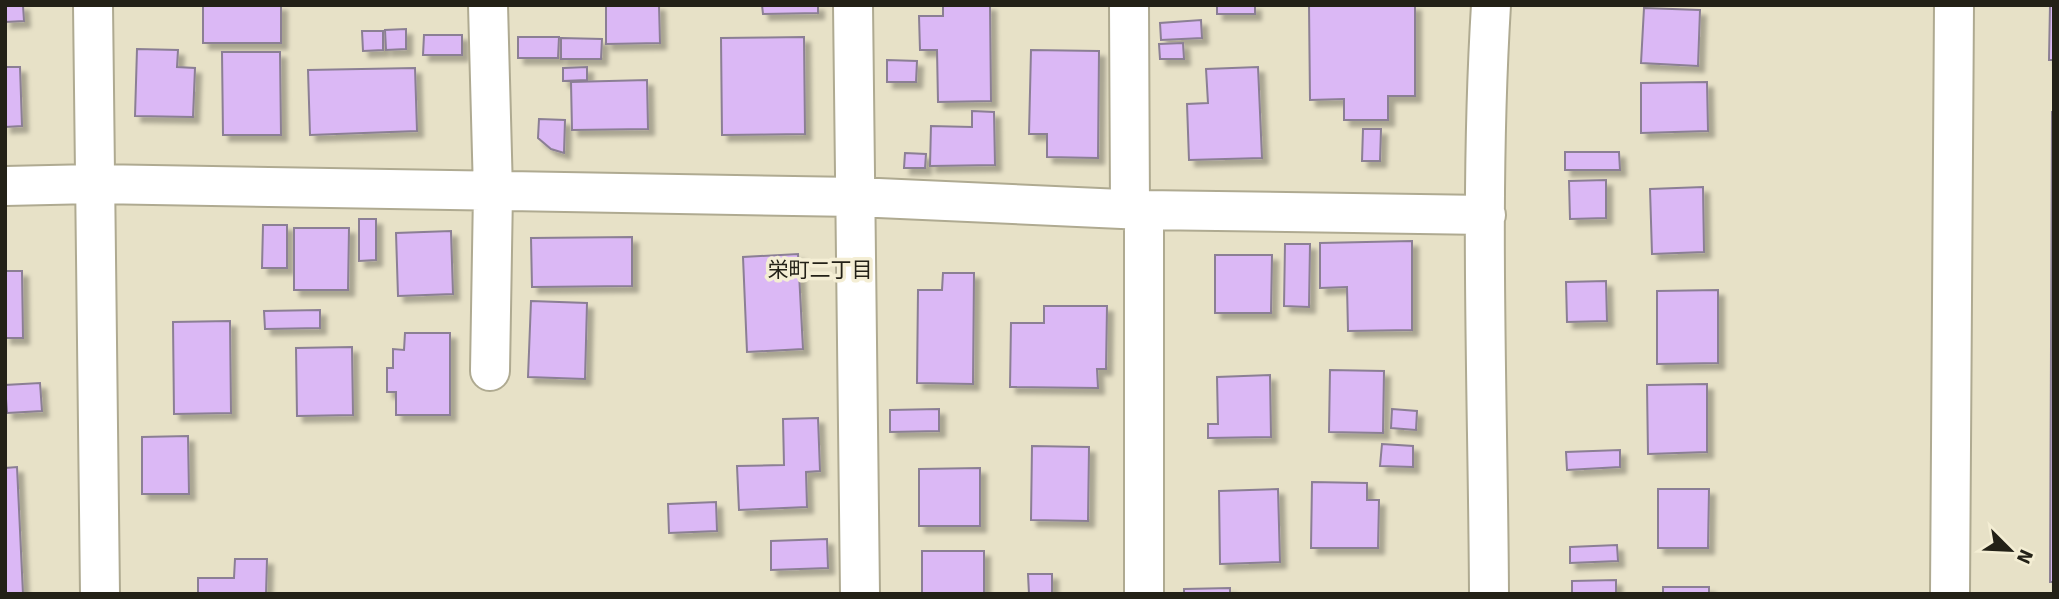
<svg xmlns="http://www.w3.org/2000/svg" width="2059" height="599" viewBox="0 0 2059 599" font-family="Signika,'Noto Sans JP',sans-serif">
  <defs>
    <filter id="shadow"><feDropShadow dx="6" dy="6" stdDeviation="2" flood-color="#0004"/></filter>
  </defs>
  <rect width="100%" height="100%" fill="#e7e1c7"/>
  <path fill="#dbb8f5" stroke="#8b7f94" stroke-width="2" filter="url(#shadow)" d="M 5,5 L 23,5 L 24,21 L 5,22 Z
    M 203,5 L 281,5 L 281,43 L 203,43 Z
    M 606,5 L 659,5 L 660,43 L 606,44 Z
    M 762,5 L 818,5 L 818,13 L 763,14 Z
    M 943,5 L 990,5 L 991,101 L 938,102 L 937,50 L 920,50 L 919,16 L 943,16 Z
    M 1217,5 L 1255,5 L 1255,14 L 1217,14 Z
    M 1309,5 L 1415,5 L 1415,96 L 1388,96 L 1388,120 L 1344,120 L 1344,99 L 1310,100 Z
    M 2050,5 L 2054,5 L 2054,60 L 2049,60 Z
    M 1644,8 L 1700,10 L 1698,66 L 1641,63 Z
    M 1201,20 L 1202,38 L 1161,40 L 1160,23 Z
    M 406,29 L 406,49 L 386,50 L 385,30 Z
    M 362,31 L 383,31 L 383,50 L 363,51 Z
    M 424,35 L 462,35 L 462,55 L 423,55 Z
    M 518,37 L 559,37 L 558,58 L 518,58 Z
    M 804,37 L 805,134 L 722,135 L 721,38 Z
    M 561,38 L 602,39 L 601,59 L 561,59 Z
    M 1183,43 L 1184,59 L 1160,59 L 1159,44 Z
    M 137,49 L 178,50 L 177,67 L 195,68 L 193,117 L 135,116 Z
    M 1031,50 L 1099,51 L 1098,158 L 1047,157 L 1047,134 L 1029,134 Z
    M 222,52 L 280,52 L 281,135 L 223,135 Z
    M 887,60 L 917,61 L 916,82 L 887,82 Z
    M 5,67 L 20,67 L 22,126 L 5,127 Z
    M 587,67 L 587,80 L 563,81 L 563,68 Z
    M 1258,67 L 1262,158 L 1189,160 L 1187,104 L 1208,103 L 1206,69 Z
    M 415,68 L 417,131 L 310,135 L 308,70 Z
    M 647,80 L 648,129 L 572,130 L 571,82 Z
    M 1707,82 L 1708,131 L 1641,133 L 1641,83 Z
    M 972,111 L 994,112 L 995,165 L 930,166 L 931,126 L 972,127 Z
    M 2052,112 L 2054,112 L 2054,582 L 2050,582 Z
    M 539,119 L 565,120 L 564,153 L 551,149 L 538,138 Z
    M 1363,129 L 1381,129 L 1380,161 L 1362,161 Z
    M 1565,152 L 1619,152 L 1620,170 L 1565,170 Z
    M 905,153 L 926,154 L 925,168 L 904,168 Z
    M 1606,180 L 1606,218 L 1570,219 L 1569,181 Z
    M 1703,187 L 1704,252 L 1652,254 L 1650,189 Z
    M 359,219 L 376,219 L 376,260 L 359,261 Z
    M 263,225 L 287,225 L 287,268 L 262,268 Z
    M 294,228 L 349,228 L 348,290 L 294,290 Z
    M 451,231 L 453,294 L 398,296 L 396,233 Z
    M 632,237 L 632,286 L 532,287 L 531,238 Z
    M 1412,241 L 1412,330 L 1348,331 L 1347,287 L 1320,288 L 1320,243 Z
    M 1285,244 L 1310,244 L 1309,307 L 1284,306 Z
    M 798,254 L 803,349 L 747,352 L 743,257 Z
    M 1215,255 L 1272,255 L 1271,313 L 1215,313 Z
    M 5,271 L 22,271 L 23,338 L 5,338 Z
    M 943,273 L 974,273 L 973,384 L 917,383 L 918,290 L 942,290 Z
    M 1606,281 L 1607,321 L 1567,322 L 1566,282 Z
    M 1718,290 L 1718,363 L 1657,364 L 1657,291 Z
    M 531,301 L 587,303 L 585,379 L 528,377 Z
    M 1044,306 L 1107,306 L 1106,369 L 1097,369 L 1098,388 L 1010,387 L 1011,323 L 1044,323 Z
    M 320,310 L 320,328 L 265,329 L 264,311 Z
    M 230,321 L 231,413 L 174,414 L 173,322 Z
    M 405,333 L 450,333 L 450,415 L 396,415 L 396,392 L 387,392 L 387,368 L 393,368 L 393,349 L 404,350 Z
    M 352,347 L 353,415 L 297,416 L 296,348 Z
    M 1330,370 L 1384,371 L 1383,433 L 1329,432 Z
    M 1270,375 L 1271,437 L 1208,438 L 1208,424 L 1218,424 L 1217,377 Z
    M 40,383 L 42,411 L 7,413 L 5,385 Z
    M 1707,384 L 1707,452 L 1648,454 L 1647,385 Z
    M 939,409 L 939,431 L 890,432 L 890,410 Z
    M 1392,409 L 1417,411 L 1416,430 L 1391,428 Z
    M 818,418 L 820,471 L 806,472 L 807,507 L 739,510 L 737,466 L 784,465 L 783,419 Z
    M 188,436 L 189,494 L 142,494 L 142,437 Z
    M 1382,444 L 1413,446 L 1413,467 L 1380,466 Z
    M 1032,446 L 1089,447 L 1088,521 L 1031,520 Z
    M 1620,450 L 1620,467 L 1567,470 L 1566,452 Z
    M 17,467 L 23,594 L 5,594 L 5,468 Z
    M 980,468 L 980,526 L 919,526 L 919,469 Z
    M 1312,482 L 1367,483 L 1367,500 L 1379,500 L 1378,548 L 1311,548 Z
    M 1278,489 L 1280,562 L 1220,564 L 1219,491 Z
    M 1658,489 L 1709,489 L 1708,548 L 1658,548 Z
    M 716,502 L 717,531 L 669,533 L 668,504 Z
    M 827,539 L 828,568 L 771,570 L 771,541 Z
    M 1617,545 L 1618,561 L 1570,563 L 1570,547 Z
    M 922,551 L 984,551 L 984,594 L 922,594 Z
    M 235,559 L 267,559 L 266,594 L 198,594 L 198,578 L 234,578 Z
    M 1028,574 L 1052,574 L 1052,594 L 1029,594 Z
    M 1616,580 L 1616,594 L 1572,594 L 1572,581 Z
    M 1663,587 L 1709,587 L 1709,594 L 1663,594 Z
    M 1230,588 L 1230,594 L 1184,594 L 1184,589 Z"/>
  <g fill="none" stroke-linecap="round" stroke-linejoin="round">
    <g stroke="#afaa91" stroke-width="42">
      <path id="minor" d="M 93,5 L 100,594
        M 488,5 L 493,192 L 490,371
        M 853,5 L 860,594
        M 1129,5 L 1130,209
        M 5,186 L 94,184 L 856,197 L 1144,210 L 1486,215
        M 1144,210 L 1144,594
        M 1489,594 C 1488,398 1479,201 1491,5
        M 1950,594 L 1954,5"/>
    </g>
    <use href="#minor" stroke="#fff" stroke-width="38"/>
  </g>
  <g text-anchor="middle" stroke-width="7" stroke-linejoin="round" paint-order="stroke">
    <g font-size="21" fill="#232117" stroke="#f4eed4">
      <text x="820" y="277">栄町二丁目</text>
    </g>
  </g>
  <rect width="2059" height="599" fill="none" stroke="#232117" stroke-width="14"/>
  <g transform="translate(2010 550) rotate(114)" stroke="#f4eed4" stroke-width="5" paint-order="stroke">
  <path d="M0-5L12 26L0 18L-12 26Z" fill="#232117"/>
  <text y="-10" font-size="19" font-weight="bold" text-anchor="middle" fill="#232117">N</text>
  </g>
</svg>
